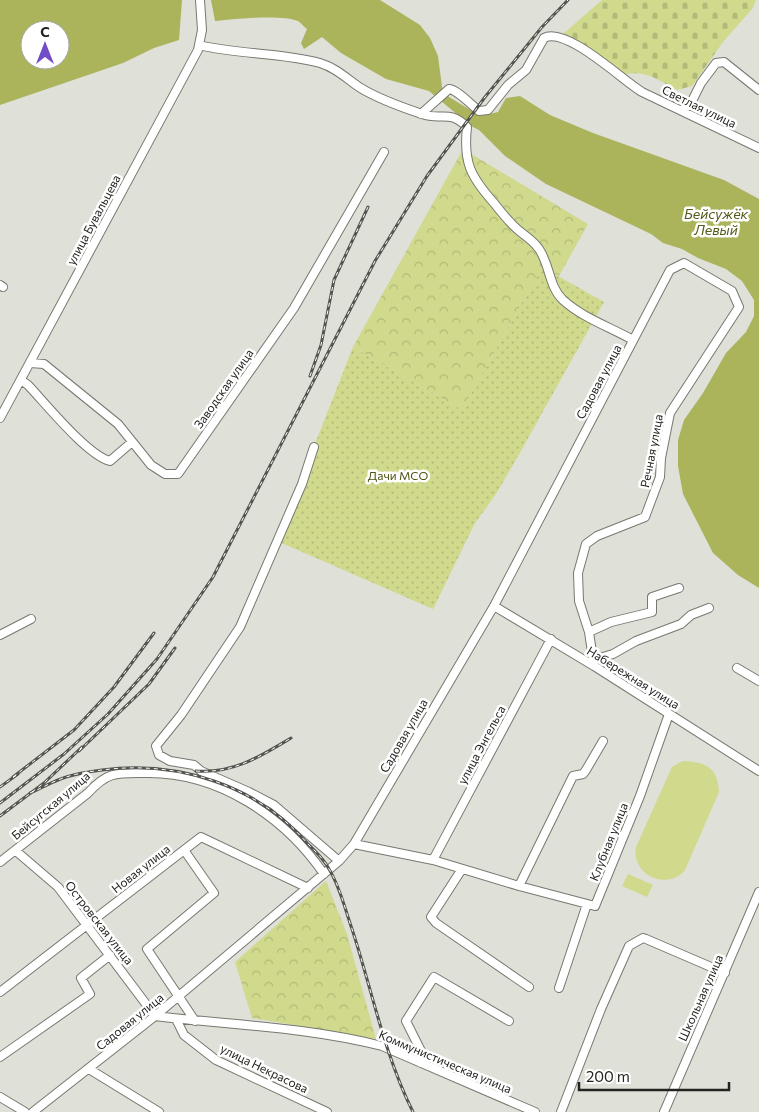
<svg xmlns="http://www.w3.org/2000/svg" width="759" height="1112" viewBox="0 0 759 1112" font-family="Commissioner,sans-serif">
  <defs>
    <pattern id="cemetery-stones" width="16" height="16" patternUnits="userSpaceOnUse" patternTransform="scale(1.25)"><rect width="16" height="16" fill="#d0d98c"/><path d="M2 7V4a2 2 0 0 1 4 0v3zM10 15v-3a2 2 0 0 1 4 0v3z" fill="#b2ba78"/></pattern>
    <pattern id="park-crowns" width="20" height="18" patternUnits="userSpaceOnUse" patternTransform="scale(1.25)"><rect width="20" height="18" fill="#d0d98c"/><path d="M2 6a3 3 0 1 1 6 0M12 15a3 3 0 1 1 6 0" fill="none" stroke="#b2ba78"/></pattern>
    <pattern id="garden-dots" width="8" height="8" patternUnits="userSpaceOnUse" patternTransform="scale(1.25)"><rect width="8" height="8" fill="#d0d98c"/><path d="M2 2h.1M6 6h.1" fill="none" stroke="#b2ba78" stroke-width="1.8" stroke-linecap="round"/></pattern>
  </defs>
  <rect width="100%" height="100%" fill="#dfe0d8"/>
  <path fill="url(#cemetery-stones)" d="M 602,0 L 756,0 L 753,8 L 723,42 L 692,86 L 677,90 C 657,79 645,69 621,75 L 588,49 L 563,34 Z"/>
  <path fill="url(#park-crowns)" d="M 463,149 L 588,224 L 559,276 L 542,267 L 462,410 L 353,347 Z
    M 326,881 L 347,934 L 376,1039 L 252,1018 L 235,962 Z"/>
  <path fill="url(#garden-dots)" d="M 542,267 L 604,302 L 517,458 L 496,494 L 475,523 L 433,609 L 277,541 L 353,347 L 462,410 Z"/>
  <path fill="#d0d98c" d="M 683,761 C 706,762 718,768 719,792 L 685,870 C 668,891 631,876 636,847 L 672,767 Z
    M 628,874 L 653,885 L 647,897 L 622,886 Z"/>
  <path fill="#abb45b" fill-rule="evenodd" d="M 0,0 L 182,0 L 179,40 L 154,48 L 123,63 L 0,105 ZM 30,30 L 60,30 L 60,60 L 30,60 Z
    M 211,0 L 380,0 L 420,25 L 430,38 L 438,56 L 442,87 L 449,97 L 480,116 L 498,112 L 506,98 L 520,96 L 550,115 L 593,133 L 724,180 L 759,199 L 759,588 L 738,575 L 713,553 L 683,494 L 678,466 L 678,440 L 684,420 L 703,393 L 726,353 L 746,332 L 754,316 L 754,300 L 742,281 L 726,269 L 698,258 L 682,249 L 663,243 L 651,234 L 546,184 L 505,156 L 479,130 L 471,126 L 429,91 L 386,79 L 341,53 L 322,37 L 304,49 L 301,43 L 307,29 C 304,27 301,23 298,21 C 283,14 232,19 215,21 Z"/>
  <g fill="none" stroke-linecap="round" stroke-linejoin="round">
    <g stroke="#777870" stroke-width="10">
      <path id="minor" d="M 199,45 C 239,55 281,52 320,63 C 336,68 346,78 359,87 C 378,99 401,107 422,114 C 442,121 449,109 467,127 C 463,163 471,177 494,203 C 501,212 508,221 517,229 C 525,236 533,240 539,249 C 550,265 549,287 563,300 C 583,318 610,327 633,340
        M 682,110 L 690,105 L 701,83 L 716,63 L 724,62 L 759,90
        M 421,114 L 449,89 C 458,90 471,105 479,111 L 488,110 L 508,85 L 526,70 L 544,38 C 566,26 622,80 642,92 L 759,148
        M 0,285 L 3,287
        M 30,363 L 44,364 L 118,424 L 151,465 L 165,474 L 178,474 L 294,308 L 384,152
        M 21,380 L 28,385 C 46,404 87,455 110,461 L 132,442
        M 0,418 L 198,50 L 202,30 L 200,0
        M 314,447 L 302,484 L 240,627 L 181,715 L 156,746 L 159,755 L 170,761 L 194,765 L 201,771 L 249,792 L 274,805 L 339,861
        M 494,606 L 594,666 L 759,771
        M 589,632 L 611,622 L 652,612 L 652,597 L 679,588
        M 0,635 L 31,619
        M 593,660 L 613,654 L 636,641 L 681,624 L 691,615 L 709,608
        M 737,668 L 759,681
        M 354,844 L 433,860 L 519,886 L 595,906 L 640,796 L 669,714
        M 184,850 L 214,893 L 147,949 L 195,1021
        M 16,851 L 58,887 L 155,1016
        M 433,860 L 551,639
        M 0,862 L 88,793 C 108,771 117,773 146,773 C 218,772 284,816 324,874
        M 462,869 L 431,917 L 436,923 L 529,987
        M 519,886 L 573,776 L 583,774 L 586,770 L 603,741
        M 559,988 L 587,904
        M 0,992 L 201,837 L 308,888
        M 155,1016 C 230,1025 309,1027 382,1046 L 535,1112
        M 176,1019 L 184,1035 L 216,1060 L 327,1112
        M 0,1057 L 90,994 L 81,978 L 110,955
        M 421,1063 L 423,1055 L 406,1021 L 434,977 L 509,1021
        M 89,1069 L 159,1112
        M 0,1097 L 25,1112
        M 33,1112 L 155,1016 L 339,861 L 354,844 L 494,606 L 670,270 L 684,263 L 732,291 L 739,307 L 670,413 L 661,458 L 660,477 L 645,517 L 597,536 L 586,544 L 578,573 L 579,601 L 589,632 L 594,666
        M 561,1112 L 601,1009 L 629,946 L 643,938 L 646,939 L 725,973
        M 664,1112 L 759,892"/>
    </g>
    <use href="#minor" stroke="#fff" stroke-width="8"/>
    <g stroke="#53544f" stroke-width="3">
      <path id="rail" d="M 310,376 L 321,345 L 334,280 L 368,207
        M 79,751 L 149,684 L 175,648
        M 196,771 C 233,774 261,756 291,738
        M 13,777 L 74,730 L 114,687 L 154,633
        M 0,787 L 18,774
        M 30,793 C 40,789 48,784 58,780 C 72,774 87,772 102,770 C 177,760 257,785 307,843 C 315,851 324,859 329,869 C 340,887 345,909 352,929 C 372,990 384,1054 413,1112
        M 0,803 L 64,754 L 108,714 L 157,659 L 213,577 L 375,261 L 427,176 L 485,97 L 542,27 L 568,0
        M 0,816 L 44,783 L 82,747"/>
    </g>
    <use href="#rail" stroke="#fff" stroke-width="1" stroke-dasharray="4" stroke-linecap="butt"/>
  </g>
  <g text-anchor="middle" stroke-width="5" stroke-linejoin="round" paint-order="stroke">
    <g font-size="12" fill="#232420" stroke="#fff">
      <text transform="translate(699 107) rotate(26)" y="4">Светлая улица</text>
      <text transform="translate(94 220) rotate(-62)" y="4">улица Бувальцева</text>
      <text transform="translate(599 382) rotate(-62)" y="4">Садовая улица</text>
      <text transform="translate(224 389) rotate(-55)" y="4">Заводская улица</text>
      <text transform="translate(652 451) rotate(-79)" y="4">Речная улица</text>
      <text transform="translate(633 678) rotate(32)" y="4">Набережная улица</text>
      <text transform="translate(404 736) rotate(-60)" y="4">Садовая улица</text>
      <text transform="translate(482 745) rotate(-62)" y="4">улица Энгельса</text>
      <text transform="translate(51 806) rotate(-40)" y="4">Бейсугская улица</text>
      <text transform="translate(609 842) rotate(-68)" y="4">Клубная улица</text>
      <text transform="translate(141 869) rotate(-38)" y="4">Новая улица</text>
      <text transform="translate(99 923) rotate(52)" y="4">Островская улица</text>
      <text transform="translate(701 998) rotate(-66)" y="4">Школьная улица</text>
      <text transform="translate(130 1022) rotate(-39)" y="4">Садовая улица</text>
      <text transform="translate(445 1062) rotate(23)" y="4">Коммунистическая улица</text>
      <text transform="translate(264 1069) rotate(26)" y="4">улица Некрасова</text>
    </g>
    <g font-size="12" fill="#505615" stroke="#fff">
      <text x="398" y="480">Дачи МСО</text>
    </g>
    <g font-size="14" font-style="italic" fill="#565b1c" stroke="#fff">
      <text x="716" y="219">Бейсужёк<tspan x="716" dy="16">Левый</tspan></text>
    </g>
  </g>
  <g transform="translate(45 45)"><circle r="24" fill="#ffffff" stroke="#a7a7a6"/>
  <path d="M0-4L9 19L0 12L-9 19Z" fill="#734dc6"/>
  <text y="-8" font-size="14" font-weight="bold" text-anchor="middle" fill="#232420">С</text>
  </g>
  <path d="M579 1082v8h150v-8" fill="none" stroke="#232420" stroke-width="2.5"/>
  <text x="586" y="1082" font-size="15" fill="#232420" stroke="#ffffff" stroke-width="4" paint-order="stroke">200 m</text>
</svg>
